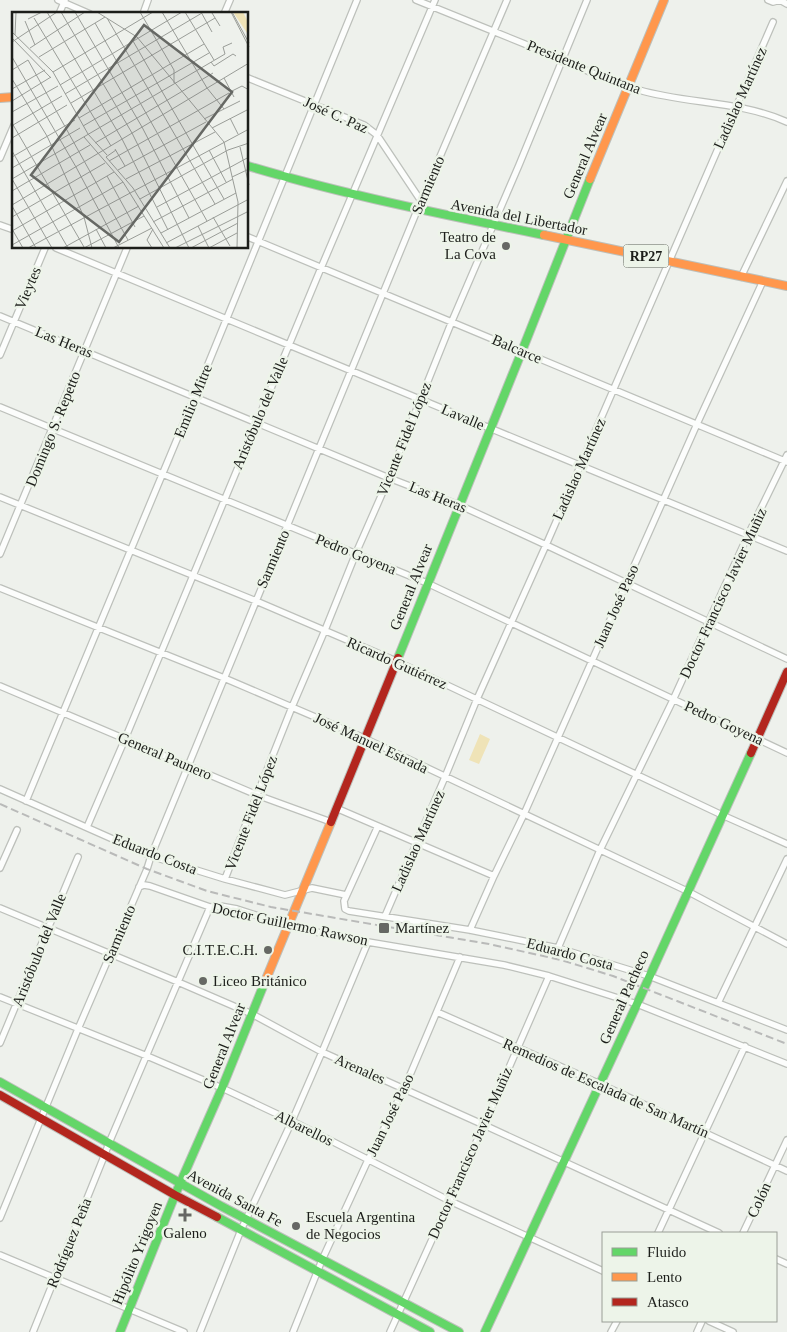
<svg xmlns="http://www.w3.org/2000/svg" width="787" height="1332" viewBox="0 0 787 1332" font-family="'Times New Roman',serif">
  <rect width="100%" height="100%" fill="#eef1ec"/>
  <path fill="#efe3b7" d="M 480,734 L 490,739 L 479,764 L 469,760 Z"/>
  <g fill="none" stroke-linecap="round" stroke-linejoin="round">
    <g stroke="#bdc0bb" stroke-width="8">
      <path id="street" d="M 58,0 L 90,14
        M 416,0 C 460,18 503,35 547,53 C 577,66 607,81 639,90 C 687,104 741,101 787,122
        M 768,0 L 773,2 L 780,0
        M 780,0 L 787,4
        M 59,14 L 65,0
        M 143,14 L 148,0
        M 224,14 L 230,0
        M 248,78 L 364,125 L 377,135 L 421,201
        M 0,158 L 14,125
        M 0,225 L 14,230
        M 248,237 L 787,462
        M 56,248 L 289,345 L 787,551
        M 741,277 L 787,181
        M 0,316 L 389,478 L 459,505 L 546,545 L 787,659
        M 0,355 L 45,248
        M 0,407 L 427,583 L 787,753
        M 0,497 L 256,601 L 396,661 L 722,815 L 787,844
        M 0,554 L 127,248
        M 0,588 L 224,678 L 364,738 L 687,891 L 787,944
        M 0,686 L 257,795 L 331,822
        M 0,789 L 151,856 L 225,879 L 285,895 L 312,888 L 346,895
        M 26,801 L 195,396 L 357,0
        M 336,808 L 494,876
        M 378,826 L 344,901 L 345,909 L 349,911 L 470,930 L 558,948 L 649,976 L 787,1030
        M 87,827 L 125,739 L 321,268 L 435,0
        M 0,868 L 17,830
        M 225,879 L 257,795 L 292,707 L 325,630 L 356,553 L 389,478 L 452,321 L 519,165 L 587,0
        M 139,887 L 144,885 L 150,886 L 210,907 L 220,906 L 237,909 L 295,928 L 368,942 L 504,965 L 549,976 L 637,1004 L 787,1064
        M 0,908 L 178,982 L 252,1014 L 322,1052 L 484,1125 L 719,1233
        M 385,916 L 445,777 L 477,699 L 546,545 L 773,22
        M 470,930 L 494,876 L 524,814 L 697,424 L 763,281
        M 558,948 L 600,850 L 673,700 L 748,535 L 787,455
        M 0,997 L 147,1056 L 222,1088 L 292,1121 L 450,1201 L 603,1271
        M 718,1003 L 787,859
        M 437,1012 L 600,1084 L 787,1171
        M 0,1043 L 78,857
        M 0,1218 L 78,1029 L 147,869 L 151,856 L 421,201 L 507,0
        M 658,1233 L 745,1046
        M 743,1233 L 787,1140
        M 0,1255 L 184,1332
        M 776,1259 L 787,1264
        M 709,1321 L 733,1332
        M 33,1332 L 105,1154 L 109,1143 L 210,907
        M 200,1332 L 241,1230 L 292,1121 L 322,1052 L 368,942
        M 293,1332 L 322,1260 L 368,1160 L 404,1089 L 460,957
        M 390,1332 L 484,1125 L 549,976
        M 611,1332 L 617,1321
        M 697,1332 L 702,1321"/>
    </g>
    <g stroke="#bdc0bb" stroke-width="10">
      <path id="fast" d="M 248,166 C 345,195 445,215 544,235
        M 398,658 L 522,351 L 590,179
        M 0,1082 L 221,1206 L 459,1332
        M 217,1217 L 430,1332
        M 120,1332 L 175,1195 L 222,1088 L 264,984
        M 485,1332 L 637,1004 L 751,753"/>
    </g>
    <g stroke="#bdc0bb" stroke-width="10">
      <path id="slow" d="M 0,98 L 14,97
        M 590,179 L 664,0
        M 544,235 L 787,286
        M 264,984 L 331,822"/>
    </g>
    <g stroke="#bdc0bb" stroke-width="10">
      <path id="jam" d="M 751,753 L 787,672
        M 331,822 L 398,658
        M 0,1095 L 175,1195 L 217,1217"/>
    </g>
    <use href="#street" stroke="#fcfdfc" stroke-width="5.5"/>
    <use href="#fast" stroke="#63d668" stroke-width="8"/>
    <use href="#slow" stroke="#ff974d" stroke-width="8"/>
    <use href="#jam" stroke="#b3261e" stroke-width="8"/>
    <path stroke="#b9bab9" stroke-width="2" stroke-dasharray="8 4" stroke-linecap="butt" d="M 0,804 L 147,869 L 207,891 L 271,907 L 489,944 L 561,960 L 613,976 L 787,1044"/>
  </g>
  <g fill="#666864" stroke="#edf4e9" stroke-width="2">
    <circle cx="506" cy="246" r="5"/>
    <rect x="378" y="922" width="12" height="12" rx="2.5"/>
    <circle cx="268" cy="950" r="5"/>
    <circle cx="203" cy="981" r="5"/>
    <path d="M182.5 1207.5h5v5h5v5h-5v5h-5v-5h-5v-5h5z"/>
    <circle cx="296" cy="1226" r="5"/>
  </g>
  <g text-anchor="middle" stroke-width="5" stroke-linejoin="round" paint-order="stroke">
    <rect fill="#edf4e9" stroke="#5b5e58" stroke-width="1" x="623.5" y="244.5" width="45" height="23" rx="4"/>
    <g font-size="14" font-weight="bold" fill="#1c1e1a">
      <text x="646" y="261">RP27</text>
    </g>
    <g font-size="15" fill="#1c1e1a" stroke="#edf4e9">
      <text transform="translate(584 67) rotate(22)" y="5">Presidente Quintana</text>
      <text transform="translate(740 98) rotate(-66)" y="5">Ladislao Martínez</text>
      <text transform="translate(336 115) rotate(24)" y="5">José C. Paz</text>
      <text transform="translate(585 156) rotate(-67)" y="5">General Alvear</text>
      <text transform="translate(428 185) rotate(-67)" y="5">Sarmiento</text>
      <text transform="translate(519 217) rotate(11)" y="5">Avenida del Libertador</text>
      <text transform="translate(28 288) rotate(-67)" y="5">Vieytes</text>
      <text transform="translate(64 342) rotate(22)" y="5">Las Heras</text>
      <text transform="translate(517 349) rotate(23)" y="5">Balcarce</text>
      <text transform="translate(193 401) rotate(-68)" y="5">Emilio Mitre</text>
      <text transform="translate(260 413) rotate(-67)" y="5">Aristóbulo del Valle</text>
      <text transform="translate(463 417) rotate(23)" y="5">Lavalle</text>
      <text transform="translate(53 429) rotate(-68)" y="5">Domingo S. Repetto</text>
      <text transform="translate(404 439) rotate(-68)" y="5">Vicente Fidel López</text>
      <text transform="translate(579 469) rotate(-66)" y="5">Ladislao Martínez</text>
      <text transform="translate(438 497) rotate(22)" y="5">Las Heras</text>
      <text transform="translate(356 554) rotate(22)" y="5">Pedro Goyena</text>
      <text transform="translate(273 559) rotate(-67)" y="5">Sarmiento</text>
      <text transform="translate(411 587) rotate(-68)" y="5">General Alvear</text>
      <text transform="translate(723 593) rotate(-65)" y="5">Doctor Francisco Javier Muñiz</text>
      <text transform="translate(616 606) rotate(-66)" y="5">Juan José Paso</text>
      <text transform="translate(397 663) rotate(24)" y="5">Ricardo Gutiérrez</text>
      <text transform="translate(724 723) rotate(25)" y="5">Pedro Goyena</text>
      <text transform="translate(371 743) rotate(25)" y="5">José Manuel Estrada</text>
      <text transform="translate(165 756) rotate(23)" y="5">General Paunero</text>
      <text transform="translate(251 813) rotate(-69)" y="5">Vicente Fidel López</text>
      <text transform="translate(418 841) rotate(-66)" y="5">Ladislao Martínez</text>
      <text transform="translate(155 854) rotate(21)" y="5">Eduardo Costa</text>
      <text transform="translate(290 924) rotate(12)" y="5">Doctor Guillermo Rawson</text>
      <text transform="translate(119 934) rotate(-67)" y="5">Sarmiento</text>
      <text transform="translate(39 950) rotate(-68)" y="5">Aristóbulo del Valle</text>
      <text transform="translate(570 954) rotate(15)" y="5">Eduardo Costa</text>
      <text transform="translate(624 997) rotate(-66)" y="5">General Pacheco</text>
      <text transform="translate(224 1046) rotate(-68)" y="5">General Alvear</text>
      <text transform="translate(360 1069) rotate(24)" y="5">Arenales</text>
      <text transform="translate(606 1088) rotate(24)" y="5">Remedios de Escalada de San Martín</text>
      <text transform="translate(390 1115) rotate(-64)" y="5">Juan José Paso</text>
      <text transform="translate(304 1128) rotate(26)" y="5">Albarellos</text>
      <text transform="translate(470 1153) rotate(-66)" y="5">Doctor Francisco Javier Muñiz</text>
      <text transform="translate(235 1198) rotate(28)" y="5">Avenida Santa Fe</text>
      <text transform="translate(759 1200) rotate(-65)" y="5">Colón</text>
      <text transform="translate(69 1243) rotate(-68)" y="5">Rodríguez Peña</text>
      <text transform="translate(137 1253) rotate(-68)" y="5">Hipólito Yrigoyen</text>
    </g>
    <g font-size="15" fill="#1c1e1a" stroke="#edf4e9" text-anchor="start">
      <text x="496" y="242" text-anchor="end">Teatro de<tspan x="496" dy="17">La Cova</tspan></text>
      <text x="395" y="933">Martínez</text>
      <text x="258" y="955" text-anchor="end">C.I.T.E.C.H.</text>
      <text x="213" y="986">Liceo Británico</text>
      <text x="306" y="1222">Escuela Argentina<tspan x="306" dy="17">de Negocios</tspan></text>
      <text x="185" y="1238" text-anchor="middle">Galeno</text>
    </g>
  </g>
  <g transform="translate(12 12)">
    <rect width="236" height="236" fill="#eef1ec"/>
    <path d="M 221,0 L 231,0 L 236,10 L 235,21 Z" fill="#efe3b7"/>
    <path fill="none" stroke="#9a9d98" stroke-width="1" d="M 35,0 L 110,127 L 156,218M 49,0 L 120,121 L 177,236M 63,0 L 130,115 L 177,206M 85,0 L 125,25 L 212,130 L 226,190 L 225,236M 128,0 L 162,58 L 162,71M 150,0 L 195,76 L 212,97M 173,0 L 202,48M 189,0 L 200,20M 219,0 L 237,35M 220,0 L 237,31M 200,1 L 208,14M 22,6 L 99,134M 95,6 L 203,192M 16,7 L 30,0M 13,9 L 23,33M 83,11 L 195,209M 0,20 L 41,60 L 76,122 L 95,143M 3,23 L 4,0M 0,26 L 39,66M 121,29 L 212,187M 0,30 L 45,0M 18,36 L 73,0M 0,45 L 64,155 L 107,236M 27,45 L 93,5M 16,48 L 116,228M 199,50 L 202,54 L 221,42 L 224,44M 0,58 L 16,48M 41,60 L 141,0M 212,66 L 222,85M 0,67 L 35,124 L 72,205 L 80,236M 48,73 L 170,0M 0,77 L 33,58M 220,79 L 230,74 L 237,78M 53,82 L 190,1M 0,89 L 39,65M 59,91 L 203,6M 0,100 L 46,74M 67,106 L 192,32M 218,106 L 226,122M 192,107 L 228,89M 0,111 L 72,235M 1,113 L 50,84M 71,114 L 197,41M 200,116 L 237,97M 72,125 L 111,170 L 152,236M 0,126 L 55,93M 83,131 L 201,61M 228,135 L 237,173M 103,137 L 113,154M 104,138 L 94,145 L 121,176 L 158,236M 197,138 L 214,170M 0,139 L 56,236M 0,145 L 63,108M 97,149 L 217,81M 0,156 L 68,116M 106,158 L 194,110M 95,164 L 123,215M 220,165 L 237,157M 114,167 L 203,120M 0,179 L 78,133M 128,187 L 216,138 L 237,131M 0,193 L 237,51M 0,194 L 24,236M 145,195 L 237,145M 0,205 L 93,151M 201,205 L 218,234M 141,210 L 221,167M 186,214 L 197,236M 0,217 L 11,236M 84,217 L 94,236M 0,219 L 102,160M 149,221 L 224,181M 154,231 L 237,187M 0,233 L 111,170M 16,236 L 237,117M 40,236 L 0,167 L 213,42 L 211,35 L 220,31M 51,236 L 127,194M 72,236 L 132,204M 101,236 L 140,216M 140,236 L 135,228 L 141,217M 163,236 L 237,199M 179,236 L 226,211M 197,236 L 225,221"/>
    <path fill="#666864" fill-opacity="0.15" stroke="#666864" stroke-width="2.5" d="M 132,13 L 220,80 L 107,230 L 19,163 Z"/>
    <rect width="236" height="236" fill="none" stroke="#1c1e1a" stroke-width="2.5"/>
  </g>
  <rect x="602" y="1232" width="175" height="90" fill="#edf4e9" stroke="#999e96"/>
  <rect x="612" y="1248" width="25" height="8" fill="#63d668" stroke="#999e96"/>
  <text x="647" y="1257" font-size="15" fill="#1c1e1a">Fluido</text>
  <rect x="612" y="1273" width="25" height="8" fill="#ff974d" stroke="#999e96"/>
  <text x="647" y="1282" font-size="15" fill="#1c1e1a">Lento</text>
  <rect x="612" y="1298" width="25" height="8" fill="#b3261e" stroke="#999e96"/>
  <text x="647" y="1307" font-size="15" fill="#1c1e1a">Atasco</text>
</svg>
